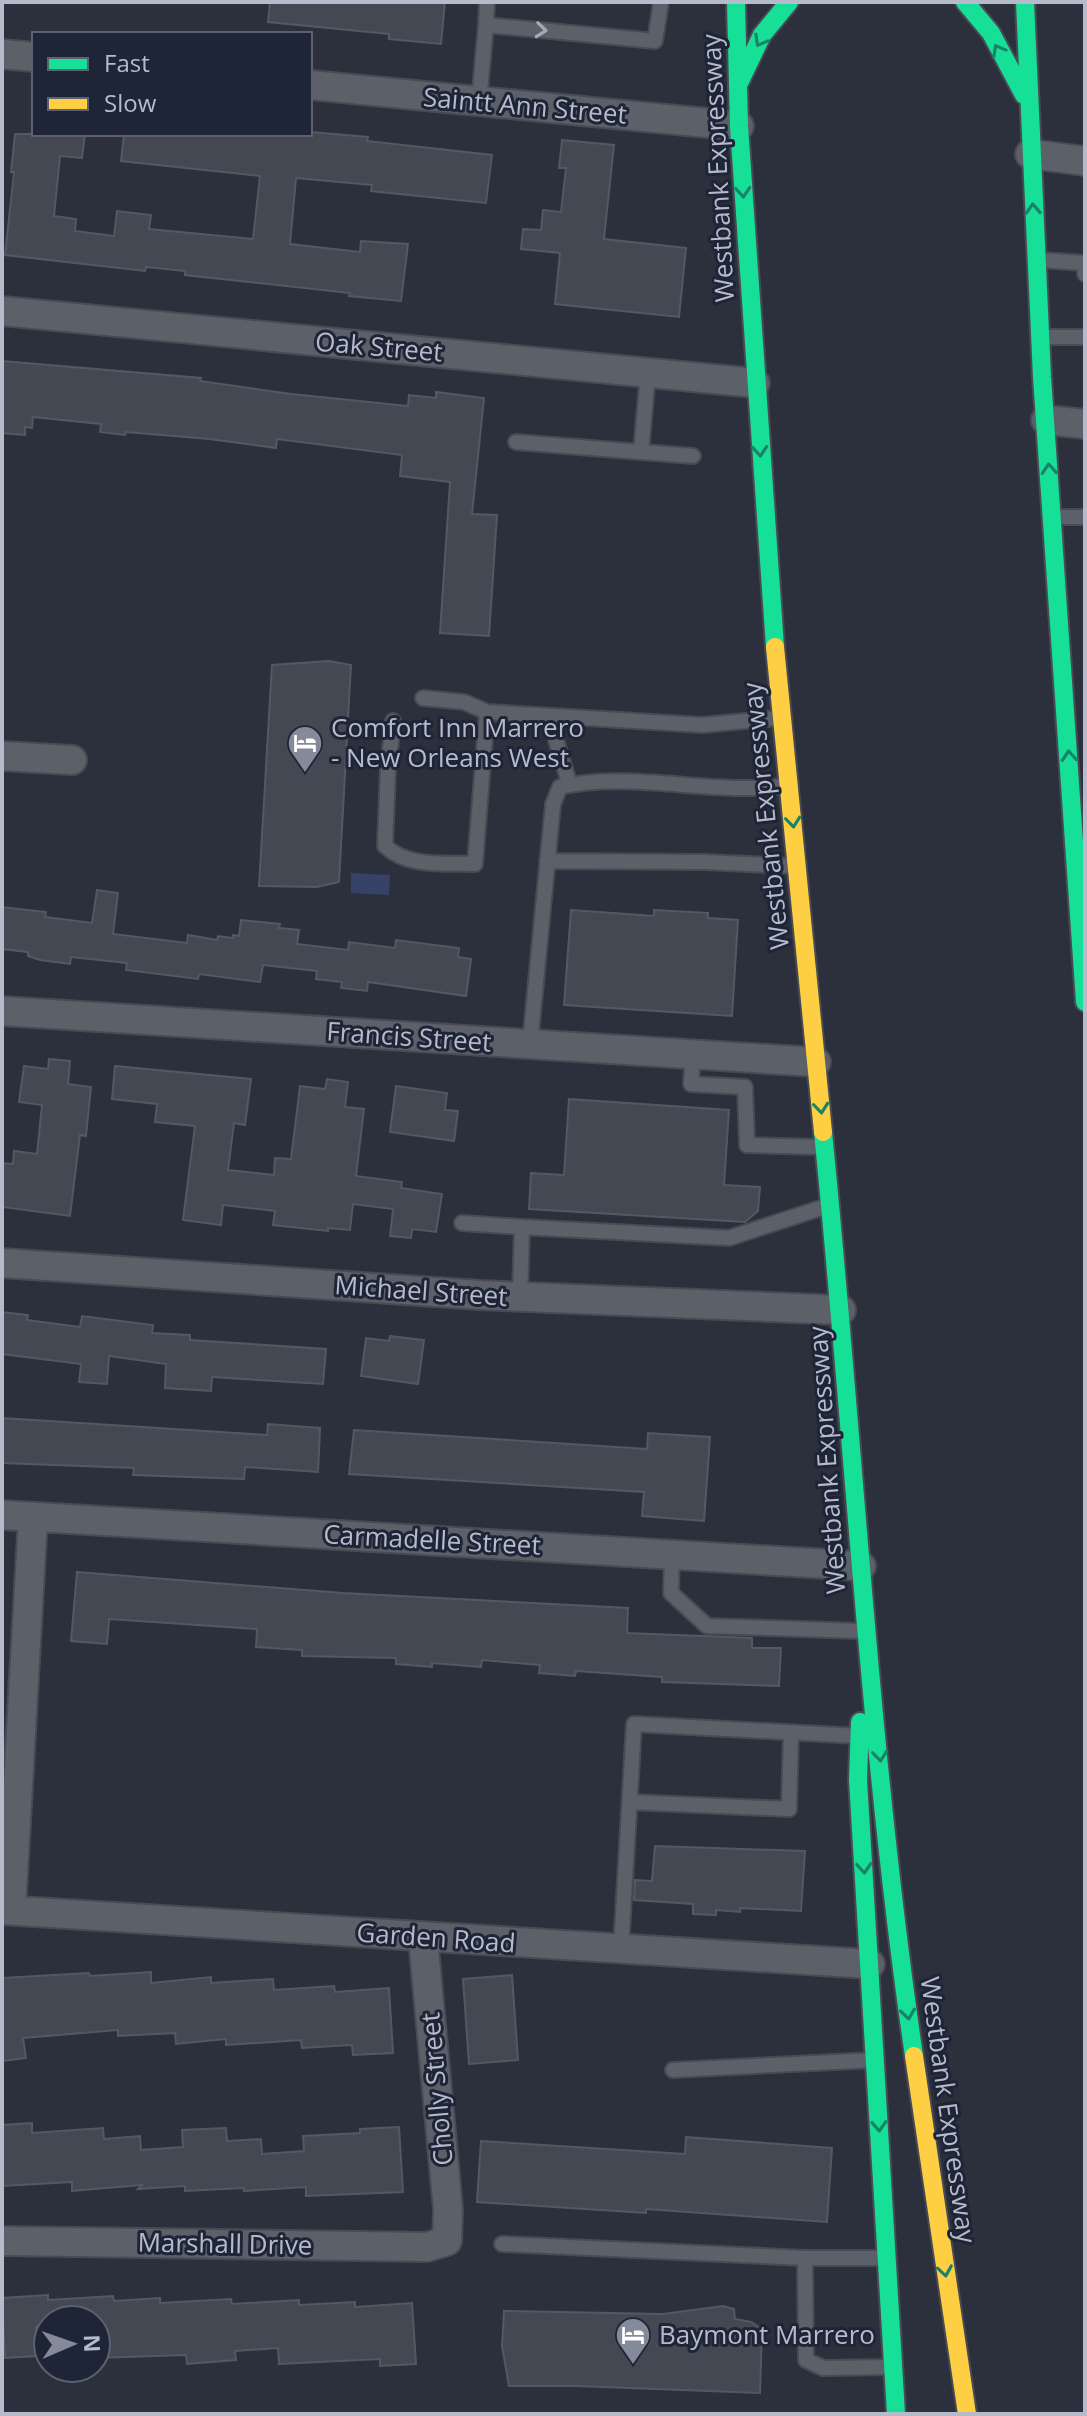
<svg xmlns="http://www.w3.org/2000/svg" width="1087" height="2416" viewBox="0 0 1087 2416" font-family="'Open Sans',sans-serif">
  <rect width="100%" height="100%" fill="#2b303c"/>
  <path fill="#374366" d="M 351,873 L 390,875 L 389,895 L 351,893 Z"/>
  <path fill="#444852" stroke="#535863" stroke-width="2" d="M 270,2 L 445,2 L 441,44 L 389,39 L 389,34 L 268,22 Z
    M 310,132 L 368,137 L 367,141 L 492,155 L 486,203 L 371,191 L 372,185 L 296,178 L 290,244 L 360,252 L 361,241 L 408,244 L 401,301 L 349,296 L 350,293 L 185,275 L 185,271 L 146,267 L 145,271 L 5,255 L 14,172 L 11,172 L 15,134 L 85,134 L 82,158 L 60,156 L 54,216 L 76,219 L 75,231 L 114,236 L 117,211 L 151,215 L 149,229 L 253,239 L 260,176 L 121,161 L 124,134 Z
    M 562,140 L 614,145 L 604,239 L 686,248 L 679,317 L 555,304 L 560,253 L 521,249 L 523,229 L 541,230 L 543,210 L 561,212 L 566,168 L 559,168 Z
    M 2,361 L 201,378 L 200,381 L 291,394 L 408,406 L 409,395 L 436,398 L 436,392 L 484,398 L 472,514 L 497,515 L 489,636 L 440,633 L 450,482 L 400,476 L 402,455 L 277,439 L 276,448 L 209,439 L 126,432 L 125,435 L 100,432 L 101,424 L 33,417 L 32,428 L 25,427 L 25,435 L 2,433 Z
    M 329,661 L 351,665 L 339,882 L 317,887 L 259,886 L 272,665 Z
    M 97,890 L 118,893 L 113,934 L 187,943 L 188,935 L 217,940 L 218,936 L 233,938 L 233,935 L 239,936 L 241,920 L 280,924 L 279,928 L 299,930 L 297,944 L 348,950 L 349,942 L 395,948 L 396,940 L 459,948 L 458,957 L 471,959 L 466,996 L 368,982 L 367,991 L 341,988 L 342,982 L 316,979 L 317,971 L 263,965 L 260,982 L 199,974 L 198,979 L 126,970 L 127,963 L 71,957 L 70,964 L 40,960 L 28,956 L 28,952 L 2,949 L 2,907 L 46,912 L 45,917 L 92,923 Z
    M 571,910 L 654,916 L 654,910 L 708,913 L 708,918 L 738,920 L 732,1016 L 564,1005 Z
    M 49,1059 L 70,1061 L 68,1084 L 91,1087 L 86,1136 L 80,1135 L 70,1216 L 2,1207 L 3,1163 L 13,1164 L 14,1151 L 37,1154 L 42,1105 L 19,1102 L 24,1066 L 48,1069 Z
    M 115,1066 L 251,1079 L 245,1125 L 234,1123 L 228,1170 L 274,1175 L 275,1158 L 291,1159 L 300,1086 L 325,1089 L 327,1079 L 348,1082 L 345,1107 L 364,1109 L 356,1176 L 402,1182 L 401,1188 L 442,1194 L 436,1232 L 412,1229 L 411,1238 L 390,1236 L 393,1209 L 353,1204 L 350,1230 L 328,1228 L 328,1231 L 273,1225 L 275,1211 L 223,1205 L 221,1225 L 183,1220 L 195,1126 L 155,1122 L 157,1104 L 112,1099 Z
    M 396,1086 L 447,1093 L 445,1110 L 458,1111 L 454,1141 L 390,1132 Z
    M 569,1099 L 729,1110 L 724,1185 L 760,1187 L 758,1211 L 745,1222 L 529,1209 L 531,1173 L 564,1175 Z
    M 2,1312 L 28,1315 L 27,1320 L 80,1327 L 82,1316 L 153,1325 L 152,1333 L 190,1335 L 190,1340 L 326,1349 L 323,1384 L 212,1377 L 211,1391 L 165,1388 L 166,1364 L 109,1356 L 107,1384 L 79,1382 L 81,1364 L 2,1354 Z
    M 390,1336 L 424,1340 L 418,1384 L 361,1376 L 366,1338 L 389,1341 Z
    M 2,1418 L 267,1435 L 268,1424 L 320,1428 L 318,1472 L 245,1467 L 244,1479 L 133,1475 L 134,1468 L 2,1463 Z
    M 354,1430 L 647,1449 L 648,1433 L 710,1437 L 704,1521 L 642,1516 L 644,1492 L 349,1474 Z
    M 77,1572 L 343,1593 L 628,1608 L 627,1633 L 752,1638 L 752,1648 L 781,1648 L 779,1686 L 662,1682 L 662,1677 L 576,1671 L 575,1676 L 539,1673 L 540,1665 L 482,1660 L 481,1667 L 432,1663 L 432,1667 L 396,1664 L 396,1658 L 302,1656 L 302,1650 L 256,1647 L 257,1629 L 109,1619 L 107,1644 L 71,1641 Z
    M 655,1846 L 805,1851 L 801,1911 L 740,1908 L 740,1912 L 716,1910 L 716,1915 L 693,1914 L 693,1904 L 634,1900 L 635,1880 L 652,1881 Z
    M 151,1972 L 151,1983 L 211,1977 L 211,1983 L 273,1979 L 274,1990 L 334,1986 L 335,1992 L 389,1988 L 393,2053 L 353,2055 L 352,2045 L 302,2048 L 301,2040 L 226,2045 L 226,2039 L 176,2044 L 175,2033 L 118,2036 L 118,2030 L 23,2038 L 26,2058 L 2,2061 L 2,1978 L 89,1973 L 90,1976 Z
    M 512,1975 L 518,2060 L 469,2064 L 463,1979 Z
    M 32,2123 L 32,2133 L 103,2128 L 104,2139 L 140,2136 L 141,2150 L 183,2147 L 182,2130 L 226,2128 L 227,2141 L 261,2139 L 262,2154 L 304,2151 L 303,2136 L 360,2133 L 360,2129 L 399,2127 L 403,2192 L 306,2196 L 306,2187 L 244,2191 L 244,2188 L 185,2191 L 185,2186 L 138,2189 L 142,2185 L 72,2191 L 72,2182 L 2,2186 L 2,2125 Z
    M 686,2137 L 832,2148 L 827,2222 L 646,2209 L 646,2213 L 477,2202 L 481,2141 L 685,2154 Z
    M 48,2295 L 48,2300 L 113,2296 L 114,2301 L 160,2298 L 160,2303 L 231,2299 L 232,2304 L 299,2300 L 299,2305 L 355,2302 L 355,2307 L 412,2303 L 416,2364 L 380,2366 L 380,2359 L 279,2364 L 278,2348 L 235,2351 L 236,2360 L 187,2364 L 186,2355 L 96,2358 L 96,2320 L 48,2320 L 48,2326 L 36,2327 L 38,2356 L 5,2358 L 2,2298 Z
    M 723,2306 L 734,2309 L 735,2319 L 751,2322 L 762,2329 L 760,2393 L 576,2386 L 509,2386 L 502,2346 L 504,2311 L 663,2314 Z"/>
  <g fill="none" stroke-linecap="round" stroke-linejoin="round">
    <g stroke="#484b54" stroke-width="18">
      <path id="lane" d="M 487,2 L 486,25 L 655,41 L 661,2
        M 479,101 L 486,25
        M 1040,260 L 1085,263 L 1085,274
        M 1045,337 L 1085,337
        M 648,373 L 641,452 L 693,456
        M 516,442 L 641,452
        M 1056,517 L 1085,517
        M 423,698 L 464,702 L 487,712
        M 556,716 L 556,740 L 570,785
        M 393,721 L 388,769 L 385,846 C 408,868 446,863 475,864 L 487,712 L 702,725 L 778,718
        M 547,861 L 705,862 L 793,866
        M 530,1044 L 553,804 L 560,787 C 632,771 710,795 785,786
        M 693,1054 L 691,1084 L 745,1087 L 747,1145 L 820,1147
        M 462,1223 L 522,1227
        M 520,1297 L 522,1227 L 729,1238 L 827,1206
        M 672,1554 L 671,1593 L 707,1626 L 860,1631
        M 630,1802 L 789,1809 L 791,1733
        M 621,1949 L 634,1724 L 859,1736
        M 673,2070 L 875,2060
        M 502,2244 L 805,2258 L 887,2258
        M 805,2258 L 806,2360 L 823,2368 L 893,2367"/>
    </g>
    <g stroke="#484b54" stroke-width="32">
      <path id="street" d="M 2,54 L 34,57
        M 310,85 L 739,126
        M 1030,154 L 1085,161
        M 2,311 L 755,383
        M 1046,420 L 1085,424
        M 2,756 L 72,760
        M 2,1011 L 816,1062
        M 2,1263 L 480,1295 L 841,1310
        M 2,1515 L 861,1566
        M 2,1910 L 870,1964
        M 11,1910 L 33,1517
        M 2,2241 L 427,2247 L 447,2241 L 448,2209 L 423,1938"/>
    </g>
    <g stroke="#484b54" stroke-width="22">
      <path id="fast" d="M 736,2 L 739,126 L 775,647
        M 965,2 L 991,33 L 1024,95
        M 1025,2 L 1042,377 L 1085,1002
        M 740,81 L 762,35 L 789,2
        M 823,1132 C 854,1440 869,1750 914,2056
        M 860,1722 L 858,1780 L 896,2414"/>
    </g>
    <g stroke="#484b54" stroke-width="22">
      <path id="slow" d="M 775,647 L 823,1132
        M 914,2056 L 967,2414"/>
    </g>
    <use href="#lane" stroke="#5c6069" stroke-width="14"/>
    <use href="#street" stroke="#5c6069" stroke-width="28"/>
    <use href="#fast" stroke="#16e098" stroke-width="18"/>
    <use href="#slow" stroke="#ffcf43" stroke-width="18"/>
  </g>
  <defs><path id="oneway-chevron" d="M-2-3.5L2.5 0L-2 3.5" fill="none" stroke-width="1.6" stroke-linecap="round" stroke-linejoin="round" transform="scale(2)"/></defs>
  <use stroke="#a4a9b8" href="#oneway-chevron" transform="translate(541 30) rotate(6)"/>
  <g stroke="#1a8268">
    <use href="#oneway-chevron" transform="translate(760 41) rotate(119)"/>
    <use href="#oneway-chevron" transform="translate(998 50) rotate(-119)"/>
    <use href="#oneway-chevron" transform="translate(743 192) rotate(86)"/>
    <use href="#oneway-chevron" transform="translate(1033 209) rotate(-93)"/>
    <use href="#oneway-chevron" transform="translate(760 451) rotate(86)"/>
    <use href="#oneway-chevron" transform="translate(1049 469) rotate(-94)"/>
    <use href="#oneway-chevron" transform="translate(1069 756) rotate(-94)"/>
    <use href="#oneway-chevron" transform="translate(793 822) rotate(84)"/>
    <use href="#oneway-chevron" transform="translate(821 1108) rotate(84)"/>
    <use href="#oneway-chevron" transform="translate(880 1756) rotate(84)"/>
    <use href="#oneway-chevron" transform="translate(864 1868) rotate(86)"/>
    <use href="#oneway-chevron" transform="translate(908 2014) rotate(82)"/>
    <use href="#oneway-chevron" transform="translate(879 2126) rotate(87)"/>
    <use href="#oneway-chevron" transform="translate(945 2271) rotate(81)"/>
  </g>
  <defs>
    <g id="hotel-pin" transform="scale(1.8)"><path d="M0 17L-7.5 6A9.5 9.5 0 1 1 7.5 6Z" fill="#858a9a" stroke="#1e2537"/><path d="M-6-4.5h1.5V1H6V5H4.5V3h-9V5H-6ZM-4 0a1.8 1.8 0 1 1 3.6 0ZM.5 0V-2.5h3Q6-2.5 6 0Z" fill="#fff"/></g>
  </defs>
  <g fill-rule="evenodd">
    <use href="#hotel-pin" x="305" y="743"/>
    <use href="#hotel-pin" x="633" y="2335"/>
  </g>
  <g text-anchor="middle" stroke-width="6" stroke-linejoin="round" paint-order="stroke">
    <g font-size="26" fill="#b6bbcc" stroke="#1e2537">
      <text transform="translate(525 106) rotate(5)" y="9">Saintt Ann Street</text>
      <text transform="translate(718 168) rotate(-93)" y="9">Westbank Expressway</text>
      <text transform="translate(379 347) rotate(5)" y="9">Oak Street</text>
      <text transform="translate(766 816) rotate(-96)" y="9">Westbank Expressway</text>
      <text transform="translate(409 1037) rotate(4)" y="9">Francis Street</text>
      <text transform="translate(421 1291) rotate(4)" y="9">Michael Street</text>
      <text transform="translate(827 1460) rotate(-94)" y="9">Westbank Expressway</text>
      <text transform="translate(432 1540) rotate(3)" y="9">Carmadelle Street</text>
      <text transform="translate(436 1938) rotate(4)" y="9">Garden Road</text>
      <text transform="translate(437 2089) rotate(-95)" y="9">Cholly Street</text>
      <text transform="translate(948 2110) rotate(82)" y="9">Westbank Expressway</text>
      <text transform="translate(225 2244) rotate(1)" y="9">Marshall Drive</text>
    </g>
    <g font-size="26" fill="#b6bbcc" stroke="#1e2537" text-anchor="start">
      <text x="331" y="737">Comfort Inn Marrero<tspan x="331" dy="30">- New Orleans West</tspan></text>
      <text x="659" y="2344">Baymont Marrero</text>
    </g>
  </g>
  <rect width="1087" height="2416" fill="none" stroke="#b6bbcc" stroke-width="8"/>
  <rect x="32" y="32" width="280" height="104" fill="#1e2537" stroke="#5b6173" stroke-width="2"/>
  <rect x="48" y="58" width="40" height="12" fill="#16e098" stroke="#5b6173" stroke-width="2"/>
  <text x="104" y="72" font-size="24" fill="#b6bbcc">Fast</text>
  <rect x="48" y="98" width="40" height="12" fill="#ffcf43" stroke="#5b6173" stroke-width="2"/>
  <text x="104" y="112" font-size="24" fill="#b6bbcc">Slow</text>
  <g transform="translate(72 2344) rotate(88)"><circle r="38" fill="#1e2537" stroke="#5b6173" stroke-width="2"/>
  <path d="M0-6L14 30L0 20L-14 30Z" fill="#858a9a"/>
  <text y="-12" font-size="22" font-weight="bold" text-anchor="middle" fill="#b6bbcc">N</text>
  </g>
</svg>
